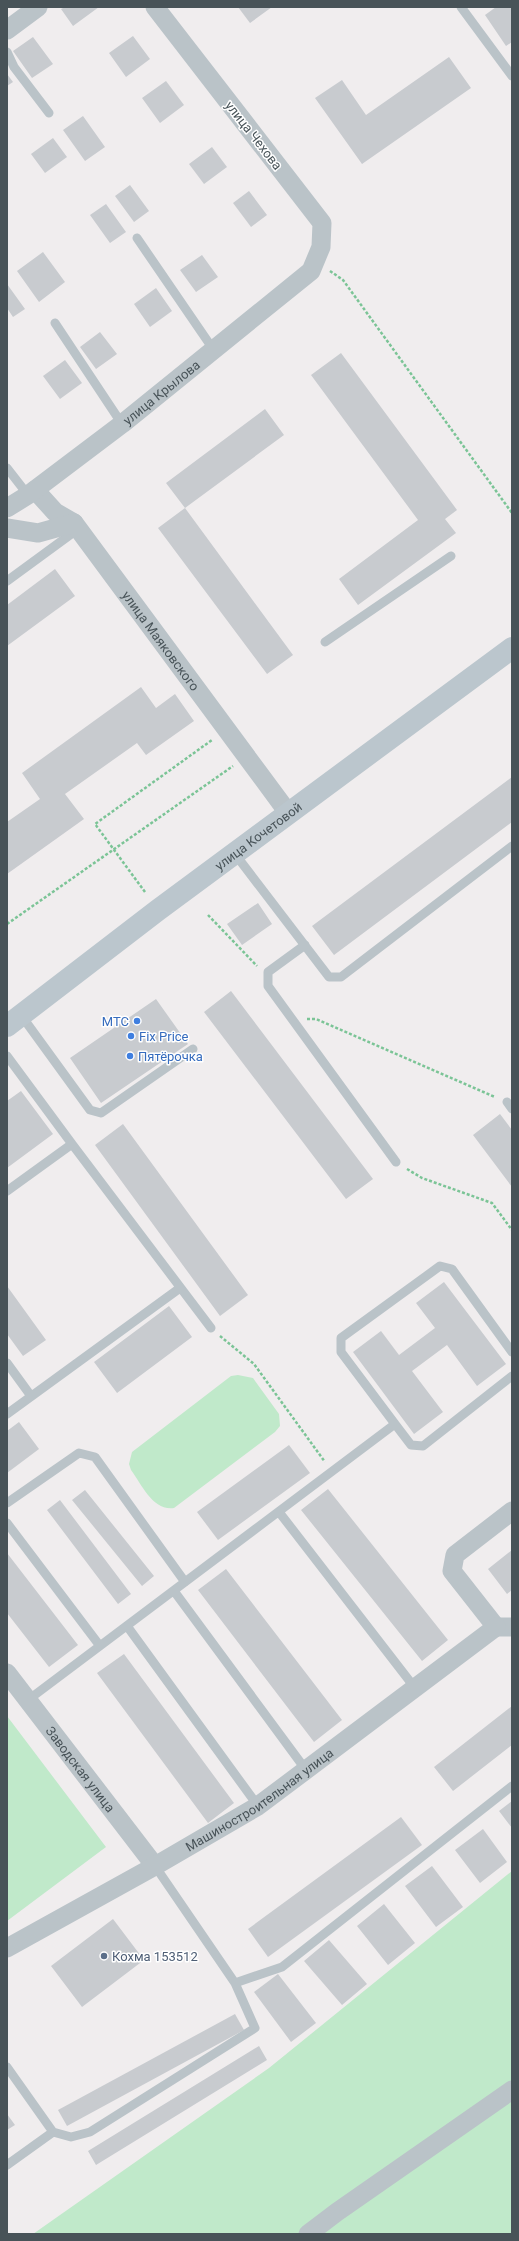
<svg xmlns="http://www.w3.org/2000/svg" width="519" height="2241" viewBox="0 0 519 2241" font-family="Roboto,sans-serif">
  <rect width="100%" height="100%" fill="#f0edee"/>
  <path fill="#c0e9ca" d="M 238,1375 L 253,1378 L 279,1414 L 280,1426 L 275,1432 L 174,1508 C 153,1511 142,1485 131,1470 L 129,1464 L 132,1452 L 231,1376 Z
    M 7,1716 L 106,1847 L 7,1921 Z
    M 512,1871 L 512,2234 L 33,2234 L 269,2068 Z"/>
  <path fill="#c8cbcf" d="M 65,7 L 99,7 L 73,26 L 61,9 Z
    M 238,7 L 272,7 L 250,23 Z
    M 496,7 L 512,7 L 512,42 L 506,46 L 485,15 Z
    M 133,36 L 150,59 L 126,77 L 109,53 Z
    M 33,37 L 53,64 L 32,78 L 13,51 Z
    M 449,57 L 471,88 L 362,164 L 315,98 L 342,80 L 366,115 Z
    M 7,74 L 13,82 L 7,86 Z
    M 166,81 L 184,105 L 160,123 L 142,98 Z
    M 83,116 L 105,147 L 85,161 L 63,130 Z
    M 53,138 L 67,157 L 45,173 L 31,154 Z
    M 212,147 L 227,167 L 204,184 L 189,164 Z
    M 130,185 L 149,211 L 134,222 L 115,196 Z
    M 249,191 L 267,215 L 251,227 L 233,203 Z
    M 106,204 L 126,232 L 110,243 L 90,215 Z
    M 43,252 L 65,282 L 39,302 L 17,271 Z
    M 202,255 L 218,277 L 196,292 L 180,270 Z
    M 7,284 L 25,309 L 13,317 L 7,308 Z
    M 156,288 L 172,311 L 150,327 L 134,304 Z
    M 100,332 L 117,354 L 96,369 L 80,347 Z
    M 341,353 L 457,510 L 445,519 L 456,533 L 358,605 L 339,579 L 418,520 L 311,375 Z
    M 65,360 L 82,383 L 60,399 L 43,376 Z
    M 265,409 L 284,435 L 185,508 L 166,483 Z
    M 185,508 L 293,655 L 267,674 L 158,528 Z
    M 55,569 L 75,596 L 7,646 L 7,605 Z
    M 141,687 L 156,708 L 175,694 L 194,721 L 146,755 L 137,743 L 65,794 L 84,819 L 7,874 L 7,822 L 40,799 L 22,773 Z
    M 512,777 L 512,822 L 334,955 L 312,926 Z
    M 258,903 L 272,924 L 242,945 L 227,924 Z
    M 231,991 L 373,1179 L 346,1199 L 204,1012 Z
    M 156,999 L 188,1044 L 101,1103 L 70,1058 Z
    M 21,1091 L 53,1134 L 7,1168 L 7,1101 Z
    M 500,1114 L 512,1130 L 512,1187 L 473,1135 Z
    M 123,1124 L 248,1295 L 220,1316 L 95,1145 Z
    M 444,1282 L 506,1364 L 477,1386 L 447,1345 L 412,1371 L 443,1412 L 414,1434 L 353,1352 L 381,1331 L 399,1355 L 435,1328 L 416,1303 Z
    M 7,1286 L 46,1340 L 23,1356 L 7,1334 Z
    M 169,1306 L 192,1337 L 117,1393 L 94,1362 Z
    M 19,1422 L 39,1449 L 7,1473 L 7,1431 Z
    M 289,1445 L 310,1473 L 218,1540 L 197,1512 Z
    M 328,1489 L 448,1640 L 422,1661 L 301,1510 Z
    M 85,1490 L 154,1576 L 142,1586 L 72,1500 Z
    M 60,1500 L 131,1594 L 118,1604 L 47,1510 Z
    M 512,1550 L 512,1590 L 507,1594 L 488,1569 Z
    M 7,1553 L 78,1645 L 49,1667 L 7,1613 Z
    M 226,1569 L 342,1720 L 314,1742 L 198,1590 Z
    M 124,1654 L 234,1803 L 208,1823 L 97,1673 Z
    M 512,1706 L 512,1745 L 453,1791 L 434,1767 Z
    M 512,1801 L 512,1828 L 499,1811 Z
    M 401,1817 L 422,1845 L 268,1957 L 248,1929 Z
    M 483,1829 L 507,1862 L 480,1883 L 455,1850 Z
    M 432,1866 L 463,1907 L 436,1927 L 405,1886 Z
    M 384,1904 L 415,1943 L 388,1965 L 357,1926 Z
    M 113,1919 L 144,1960 L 82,2007 L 51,1966 Z
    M 329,1940 L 367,1984 L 342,2005 L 304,1961 Z
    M 278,1974 L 316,2023 L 291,2042 L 254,1992 Z
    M 235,2014 L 244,2030 L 67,2126 L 58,2110 Z
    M 259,2046 L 267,2060 L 96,2165 L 88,2151 Z
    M 7,2114 L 15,2125 L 7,2130 Z"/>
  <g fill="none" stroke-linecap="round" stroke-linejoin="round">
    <path stroke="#7bc496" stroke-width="2.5" stroke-dasharray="3 2" stroke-linecap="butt" d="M 330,271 L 343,280 L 512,513
      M 145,892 L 95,824 L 212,740
      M 208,915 L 257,966
      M 7,924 L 233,766
      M 307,1019 L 316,1019 L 495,1097
      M 407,1169 L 422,1178 L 492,1203 L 512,1230
      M 220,1336 L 254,1364 L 325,1462"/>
    <path stroke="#bac3c8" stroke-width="9" d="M 461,7 L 512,76
      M 7,52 L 14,67 L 49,113
      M 137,238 L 213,349
      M 55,323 L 122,424
      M 7,468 L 28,495
      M 7,581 L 78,529
      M 325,642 L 451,556
      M 235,854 L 329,977 L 341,977 L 512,846
      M 305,945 L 268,972 L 268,986 L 396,1162
      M 21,1015 L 90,1110 L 101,1113 L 193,1049
      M 7,1056 L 72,1144 L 7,1191
      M 507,1102 L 512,1109
      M 72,1144 L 211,1328
      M 7,1363 L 31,1396
      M 7,1414 L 180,1288
      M 395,1424 L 411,1445 L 423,1446 L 512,1376
      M 7,1503 L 79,1453 L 95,1457 L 185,1582
      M 279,1512 L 415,1688
      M 7,1523 L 100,1646
      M 174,1591 L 306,1770
      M 127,1626 L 258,1806
      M 28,1700 L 395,1424 L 341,1352 L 341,1338 L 440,1266 L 452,1269 L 512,1352
      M 235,1983 L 282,1967 L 512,1786
      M 7,2067 L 53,2132 L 7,2165
      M 53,2132 L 71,2137 L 90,2132 L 255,2028 L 235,1983 L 155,1866"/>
    <g stroke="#bac3c8" stroke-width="19">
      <path d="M 7,30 L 38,7"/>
      <path d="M 35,490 L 55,512 L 74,523"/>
      <path id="s1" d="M 7,508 L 28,495 L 122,424 L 311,271 L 321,247 L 322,223 L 155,7"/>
      <path id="s2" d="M 7,528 L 38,533 L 74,523 L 289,814"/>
      <path d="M 496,1627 L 452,1571 L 455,1555 L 512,1511"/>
      <path d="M 496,1627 L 512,1627"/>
      <path id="s3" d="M 7,1673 L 155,1866"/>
      <path id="s4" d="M 7,1948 L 155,1866 L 258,1806 L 496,1627"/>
      <path d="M 308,2234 L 337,2212 L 512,2090"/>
    </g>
    <path stroke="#bbc6cd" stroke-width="22" id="s5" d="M 7,1026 L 158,910 L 512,648"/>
  </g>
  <g fill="#3f7fe0" stroke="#fff" stroke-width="1.5">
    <circle cx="137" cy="1021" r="4"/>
    <circle cx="131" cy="1036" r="4"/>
    <circle cx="130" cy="1056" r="4"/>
  </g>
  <circle fill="#5c6f8a" stroke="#fff" stroke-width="1.5" cx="104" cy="1956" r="4"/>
  <g text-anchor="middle" stroke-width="3" stroke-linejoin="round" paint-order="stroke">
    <g font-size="13" fill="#485358" stroke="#fff">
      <text transform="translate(254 135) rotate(52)" y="5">улица Чехова</text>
      <text dy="5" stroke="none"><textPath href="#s1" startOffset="193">улица Крылова</textPath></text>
      <text dy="5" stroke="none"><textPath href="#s2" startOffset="215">улица Маяковского</textPath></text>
      <text dy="5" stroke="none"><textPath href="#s5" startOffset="315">улица Кочетовой</textPath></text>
      <text dy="5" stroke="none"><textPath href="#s3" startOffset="121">Заводская улица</textPath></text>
      <text dy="5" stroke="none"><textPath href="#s4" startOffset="293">Машиностроительная улица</textPath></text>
    </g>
    <g font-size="13" fill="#366cbe" stroke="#fff" text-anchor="start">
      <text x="129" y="1026" text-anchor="end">МТС</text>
      <text x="139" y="1041">Fix Price</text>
      <text x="138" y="1061">Пятёрочка</text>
    </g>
    <g font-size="13" fill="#4e5e75" stroke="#fff" text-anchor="start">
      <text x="112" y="1961">Кохма 153512</text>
    </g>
  </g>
  <rect width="519" height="2241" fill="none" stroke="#485358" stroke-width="16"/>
</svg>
